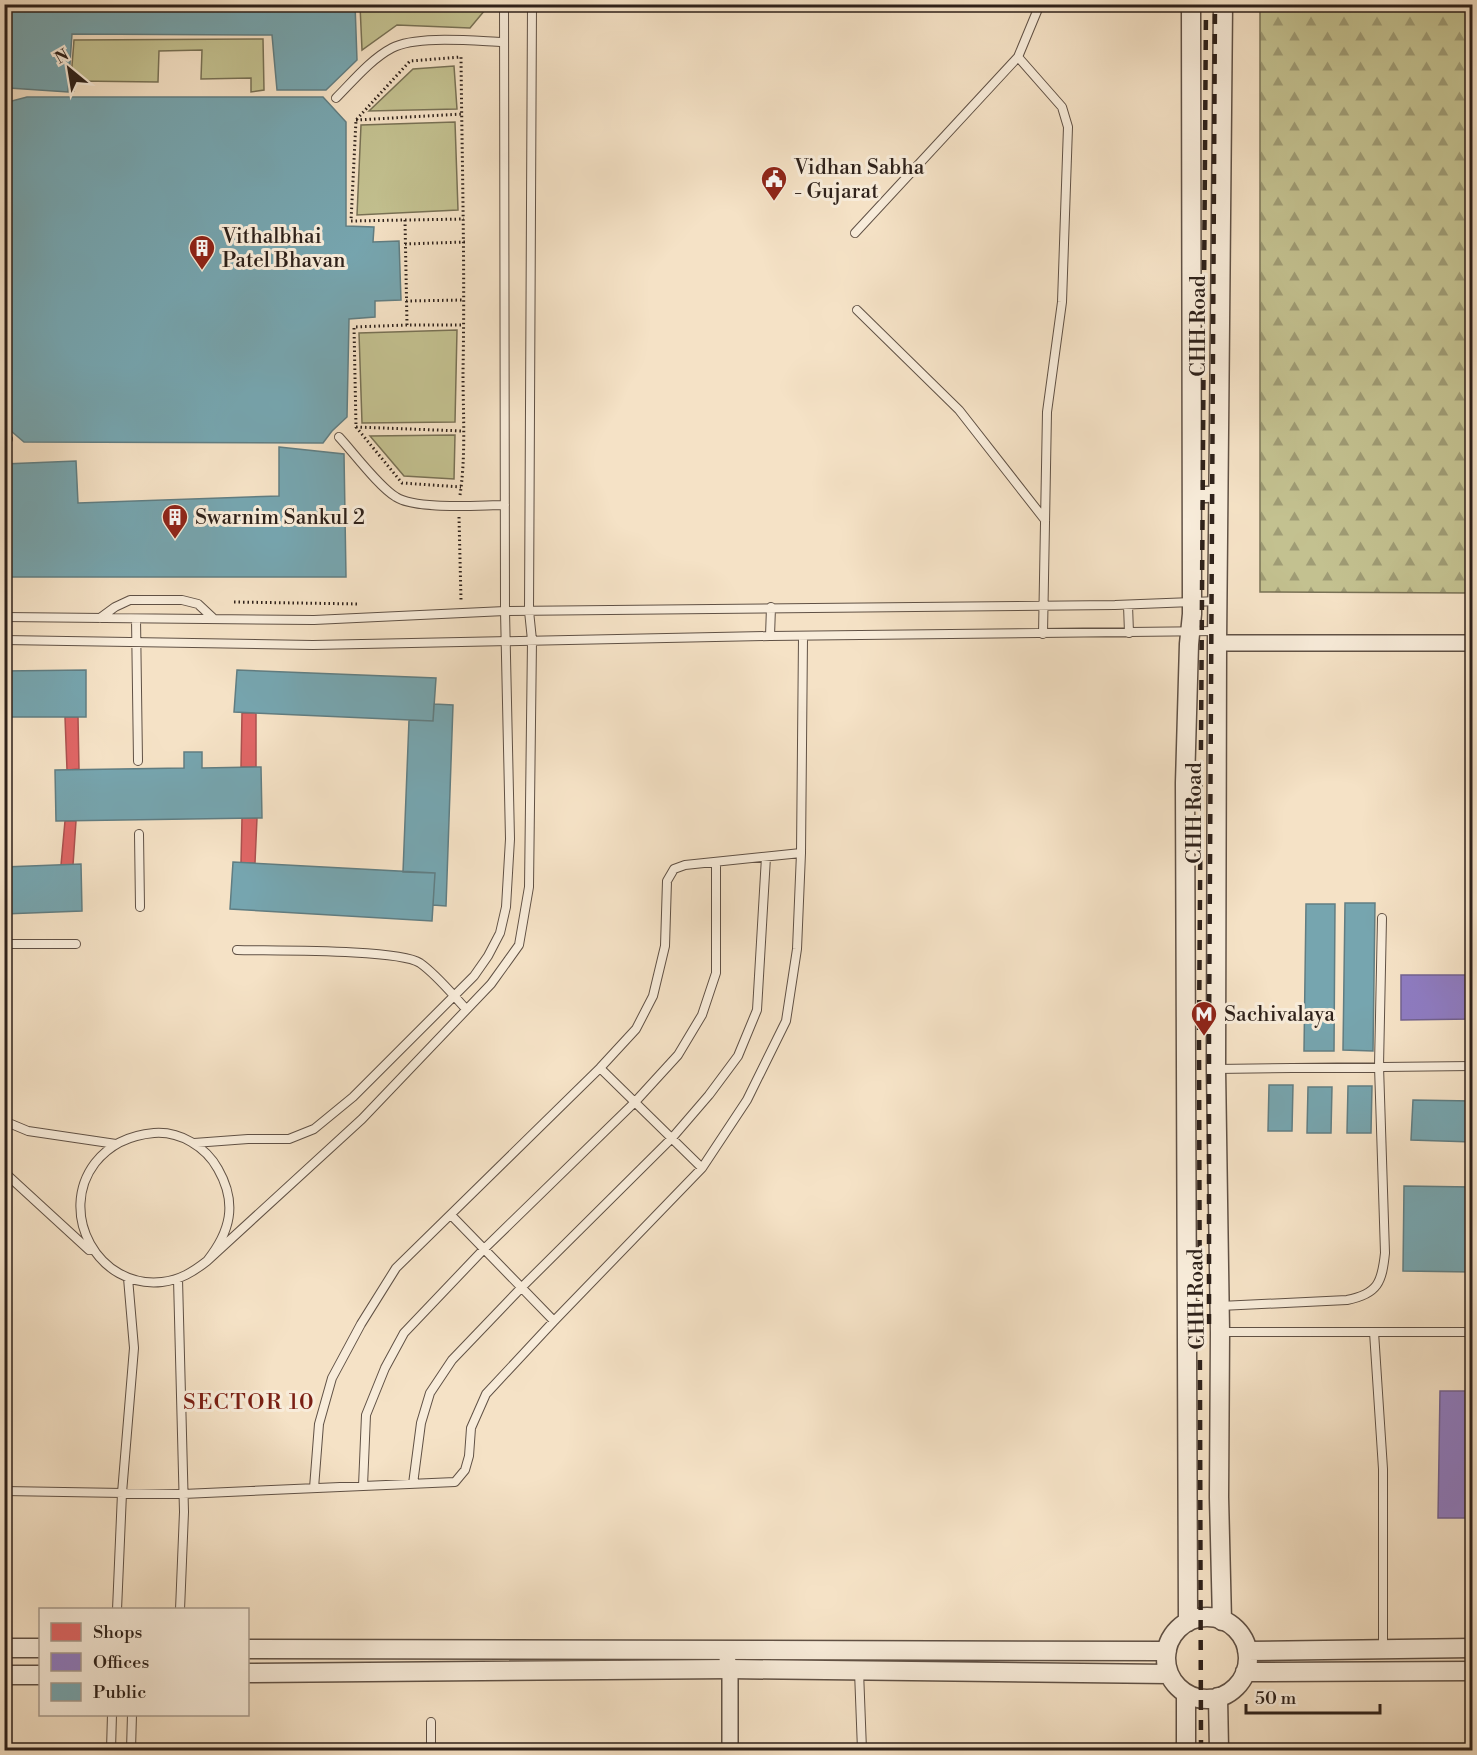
<svg xmlns="http://www.w3.org/2000/svg" width="1477" height="1755" viewBox="0 0 1477 1755" font-family="'Libre Bodoni',serif">
  <defs>
    <pattern id="forest-firs" width="22" height="20" patternUnits="userSpaceOnUse" patternTransform="scale(1.5)"><rect width="22" height="20" fill="#c3c190"/><path d="M5 1l3.5 6h-7zM16 11l3.5 6h-7z" fill="#9f9c75"/></pattern>
  </defs>
  <rect width="100%" height="100%" fill="#f5e2c6"/>
  <filter id="stains"><feTurbulence type="fractalNoise" baseFrequency=".00333" numOctaves="4"/><feColorMatrix values="0 0 0 0 .2 0 0 0 0 .09 0 0 0 0 .02 0 0 0 .5 -.17"/></filter>
  <radialGradient id="worn" r=".72"><stop offset=".6" stop-color="#630" stop-opacity="0"/><stop offset="1" stop-color="#630" stop-opacity=".3"/></radialGradient>
  <path fill="#c3c190" stroke="#787155" stroke-width="1.5" d="M 484,4 L 485,10 L 470,28 L 397,25 L 362,50 L 360,5 Z
    M 263,39 L 264,90 L 251,92 L 251,78 L 201,79 L 202,50 L 159,51 L 158,82 L 76,81 L 74,91 L 70,91 L 74,40 Z
    M 454,66 L 457,109 L 369,111 L 413,69 Z
    M 455,122 L 458,210 L 357,215 L 361,125 Z
    M 457,330 L 455,422 L 362,423 L 359,333 Z
    M 455,435 L 454,479 L 404,476 L 370,436 Z"/>
  <path fill="url(#forest-firs)" stroke="#787155" stroke-width="1.5" d="M 1260,5 L 1472,5 L 1472,593 L 1260,592 Z"/>
  <path fill="#e06666" stroke="#ab514f" stroke-width="1.5" d="M 242,713 L 256,713 L 256,767 L 241,767 Z
    M 65,717 L 78,717 L 79,769 L 67,770 Z
    M 242,818 L 257,818 L 255,863 L 241,863 Z
    M 65,821 L 76,821 L 73,865 L 61,865 Z"/>
  <path fill="#8e7cc3" stroke="#716190" stroke-width="1.5" d="M 1401,975 L 1472,975 L 1472,1019 L 1401,1020 Z
    M 1440,1391 L 1472,1391 L 1472,1518 L 1438,1518 Z"/>
  <path fill="#76a5af" stroke="#607d82" stroke-width="1.5" d="M 4,4 L 355,4 L 357,60 L 326,90 L 277,90 L 272,35 L 72,34 L 68,92 L 9,88 L 4,83 Z
    M 27,97 L 323,97 L 346,122 L 346,226 L 374,227 L 373,242 L 399,241 L 401,300 L 375,301 L 375,317 L 349,319 L 347,417 L 332,431 L 323,443 L 24,442 L 4,425 L 4,103 Z
    M 279,447 L 344,454 L 346,577 L 4,577 L 4,464 L 76,461 L 78,503 L 279,496 Z
    M 86,670 L 86,717 L 4,717 L 4,671 Z
    M 237,670 L 436,678 L 433,721 L 234,712 Z
    M 434,704 L 453,705 L 446,906 L 433,905 L 435,873 L 403,872 L 409,720 L 433,721 Z
    M 184,752 L 202,752 L 202,768 L 261,767 L 262,818 L 56,821 L 55,770 L 184,768 Z
    M 233,862 L 435,873 L 432,921 L 230,909 Z
    M 81,864 L 82,911 L 4,914 L 4,867 Z
    M 1345,903 L 1375,903 L 1373,1051 L 1343,1050 Z
    M 1306,904 L 1335,904 L 1334,1051 L 1304,1051 Z
    M 1269,1085 L 1293,1085 L 1292,1131 L 1268,1131 Z
    M 1348,1086 L 1372,1086 L 1371,1133 L 1347,1133 Z
    M 1308,1087 L 1332,1087 L 1331,1133 L 1307,1133 Z
    M 1413,1100 L 1472,1101 L 1472,1142 L 1411,1140 Z
    M 1404,1186 L 1472,1187 L 1472,1272 L 1403,1271 Z"/>
  <g fill="none" stroke-linecap="round" stroke-linejoin="round">
    <g stroke="#605145" stroke-width="10">
      <path id="service" d="M 1018,57 L 1062,107 L 1068,127 L 1062,302 L 1047,412 L 1043,634
        M 336,98 C 353,81 371,59 392,48 C 416,35 475,41 503,42
        M 855,233 L 1018,57 L 1040,4
        M 857,310 L 959,410 L 1045,520
        M 339,437 C 353,452 379,487 396,497 C 416,510 479,505 505,505
        M 4,442 L 8,439
        M 1128,605 L 1129,633
        M 4,617 L 314,620 L 505,611 L 1115,605 L 1218,601
        M 100,618 L 115,607 L 130,600 L 182,600 L 198,604 L 214,619
        M 136,619 L 138,761
        M 770,636 L 771,607
        M 4,640 L 313,645 L 770,636 L 1218,631
        M 139,834 L 140,907
        M 4,944 L 76,944
        M 237,950 C 270,951 398,949 420,963 C 437,975 452,994 466,1009
        M 600,1068 L 702,1168
        M 1216,1069 L 1472,1066
        M 4,1121 L 28,1131 L 116,1144
        M 194,1143 L 248,1139 L 289,1139 L 314,1129 L 353,1097 L 474,976 L 488,956 L 500,933 L 506,907 L 510,839 L 505,611 L 504,4
        M 4,1172 L 89,1250
        M 451,1215 L 554,1321
        M 207,1261 C 230,1232 238,1204 218,1169 C 206,1147 180,1131 154,1133 C 131,1135 110,1144 95,1163 C 57,1213 98,1289 162,1282 C 180,1280 193,1272 207,1261 L 362,1119 L 491,984 L 519,945 L 529,887 L 532,640 L 529,611 L 532,4
        M 178,1279 L 184,1512 L 180,1610
        M 1220,1306 L 1347,1300 C 1378,1294 1382,1282 1385,1253 L 1379,1066 L 1382,918
        M 1221,1332 L 1472,1332
        M 1374,1332 L 1383,1469 L 1383,1648
        M 413,1484 L 421,1423 L 430,1393 L 452,1360 L 521,1288 L 672,1138 L 709,1095 L 738,1056 L 757,1010 L 766,857
        M 363,1486 L 366,1415 L 385,1368 L 404,1333 L 484,1249 L 635,1102 L 678,1055 L 702,1015 L 716,973 L 716,862
        M 314,1488 L 319,1424 L 332,1378 L 361,1324 L 396,1268 L 600,1068 L 636,1029 L 653,996 L 665,946 L 667,881 L 674,869 L 685,865 L 801,853
        M 4,1491 L 183,1494 L 455,1482 L 465,1470 L 469,1456 L 471,1428 L 486,1394 L 554,1321 L 702,1168 L 747,1100 L 786,1021 L 797,949 L 801,853 L 803,637
        M 117,1610 L 122,1493 L 134,1348 L 128,1278
        M 859,1671 L 862,1750
        M 431,1722 L 431,1750
        M 111,1750 L 112,1714
        M 131,1750 L 132,1714"/>
    </g>
    <g stroke="#605145" stroke-width="18">
      <path id="minor" d="M 1192,495 L 1219,494
        M 1217,643 L 1472,643
        M 727,1658 L 730,1669 L 730,1750"/>
    </g>
    <g stroke="#605145" stroke-width="21">
      <path id="tertiary" d="M1166 1658a41 41 0 1 1 82 0a41 41 0 1 1-82 0Z
        M 1222,1621 L 1219,1497 L 1220,1332 L 1216,1069 L 1217,643 L 1223,4
        M 1188,1622 L 1185,783 L 1189,644 L 1192,614 L 1191,4
        M 4,1648 L 40,1648
        M 248,1649 L 1167,1651
        M 1247,1651 L 1472,1648
        M 1245,1672 L 1472,1671
        M 248,1673 L 730,1669 L 1169,1674
        M 4,1675 L 40,1675
        M 1218,1697 L 1219,1750
        M 1186,1750 L 1186,1694"/>
    </g>
    <path stroke="#2e211a" stroke-width="3" stroke-dasharray="1.5 3" stroke-linecap="butt" d="M 356,120 L 462,114
      M 405,220 L 407,325 L 464,325
      M 405,244 L 465,242
      M 406,301 L 464,300
      M 407,325 L 354,327 L 356,427 L 402,483 L 461,487
      M 356,427 L 462,431
      M 460,495 C 466,456 463,412 463,372 C 465,267 462,162 461,57 L 410,61 L 356,120 L 351,221 L 464,219
      M 459,517 L 461,600
      M 234,602 L 360,604"/>
    <use href="#service" stroke="#f8ecda" stroke-width="8"/>
    <use href="#minor" stroke="#f8ecda" stroke-width="15"/>
    <use href="#tertiary" stroke="#f8ecda" stroke-width="18"/>
    <path stroke="#2e211a" stroke-width="4.5" stroke-dasharray="10 10" stroke-linecap="butt" d="M 1209,1324 L 1209,1036 L 1215,4
      M 1201,1750 L 1199,1038 L 1206,4"/>
  </g>
  <defs>
    <g id="civic-pin" transform="scale(1.35)"><path d="M0 17L-7.5 6A9.5 9.5 0 1 1 7.5 6Z" fill="#8f2418" stroke="#f8ecda"/><path d="M-.6-6.5H3V-4.5H.6V-3L4-1V1h2V6H-6V1h2V-1L-.6-3ZM-1.2 2.5V6h2.4V2.5Z" fill="#fff"/></g>
    <g id="building-pin" transform="scale(1.35)"><path d="M0 17L-7.5 6A9.5 9.5 0 1 1 7.5 6Z" fill="#8f2418" stroke="#f8ecda"/><path d="M-4-6H4V6H1V3H-1V6H-4ZM-2.5-4.3h1.7v1.8h-1.7ZM.8-4.3h1.7v1.8H.8ZM-2.5-1h1.7V.8h-1.7ZM.8-1h1.7V.8H.8Z" fill="#fff"/></g>
    <g id="metro-pin" transform="scale(1.35)"><path d="M0 17L-7.5 6A9.5 9.5 0 1 1 7.5 6Z" fill="#8f2418" stroke="#f8ecda"/><path d="M-5.5 5V-5H-3L0 0L3-5H5.5V5H3V-.5L0 4L-3-.5V5Z" fill="#fff"/></g>
  </defs>
  <g fill-rule="evenodd">
    <use href="#civic-pin" x="774" y="179"/>
    <use href="#building-pin" x="202" y="248"/>
    <use href="#building-pin" x="175" y="517"/>
    <use href="#metro-pin" x="1204" y="1014"/>
  </g>
  <g text-anchor="middle" stroke-width="6" stroke-linejoin="round" paint-order="stroke">
    <g font-size="21" fill="#2e211a" stroke="#f8ecda" text-anchor="start">
      <text x="794" y="174">Vidhan Sabha<tspan x="794" dy="24">- Gujarat</tspan></text>
      <text x="222" y="243">Vithalbhai<tspan x="222" dy="24">Patel Bhavan</tspan></text>
      <text x="195" y="524">Swarnim Sankul 2</text>
      <text x="1224" y="1021">Sachivalaya</text>
    </g>
    <g font-size="21" fill="#2e211a" stroke="#f8ecda">
      <text transform="translate(1198 326) rotate(-90)" y="7">CHH Road</text>
      <text transform="translate(1194 813) rotate(-90)" y="7">CHH Road</text>
      <text transform="translate(1196 1299) rotate(-91)" y="7">CHH Road</text>
    </g>
    <g font-size="22" letter-spacing="1.5" fill="#7a1f14" stroke="#f8ecda">
      <text x="249" y="1409">SECTOR 10</text>
    </g>
  </g>
  <rect width="1477" height="1755" fill="none" stroke="#f5e2c6" stroke-width="24"/>
  <rect x="6" y="6" width="1465" height="1743" fill="none" stroke="#2e211a" stroke-width="3"/>
  <rect x="12" y="12" width="1453" height="1731" fill="none" stroke="#2e211a" stroke-width="1.5"/>
  <rect x="39" y="1608" width="210" height="108" fill="#f8ecda" stroke="#a79b8d" stroke-width="1.5"/>
  <rect x="51" y="1623" width="30" height="18" fill="#e06666" stroke="#a79b8d" stroke-width="1.5"/>
  <text x="93" y="1638" font-size="18" fill="#2e211a">Shops</text>
  <rect x="51" y="1653" width="30" height="18" fill="#8e7cc3" stroke="#a79b8d" stroke-width="1.5"/>
  <text x="93" y="1668" font-size="18" fill="#2e211a">Offices</text>
  <rect x="51" y="1683" width="30" height="18" fill="#76a5af" stroke="#a79b8d" stroke-width="1.5"/>
  <text x="93" y="1698" font-size="18" fill="#2e211a">Public</text>
  <g transform="translate(69 69) rotate(330)" stroke="#f8ecda" stroke-width="4.5" paint-order="stroke">
  <path d="M0-4.5L10 22L0 15L-10 22Z" fill="#2e211a"/>
  <text y="-9" font-size="16" font-weight="bold" text-anchor="middle" fill="#2e211a">N</text>
  </g>
  <path d="M1246 1704v9h134v-9" fill="none" stroke="#2e211a" stroke-width="3"/>
  <text x="1255" y="1704" font-size="18" fill="#2e211a" stroke="#f8ecda" stroke-width="4.5" paint-order="stroke">50 m</text>
  <rect width="100%" height="100%" filter="url(#stains)"/>
  <rect width="100%" height="100%" fill="url(#worn)"/>
</svg>
